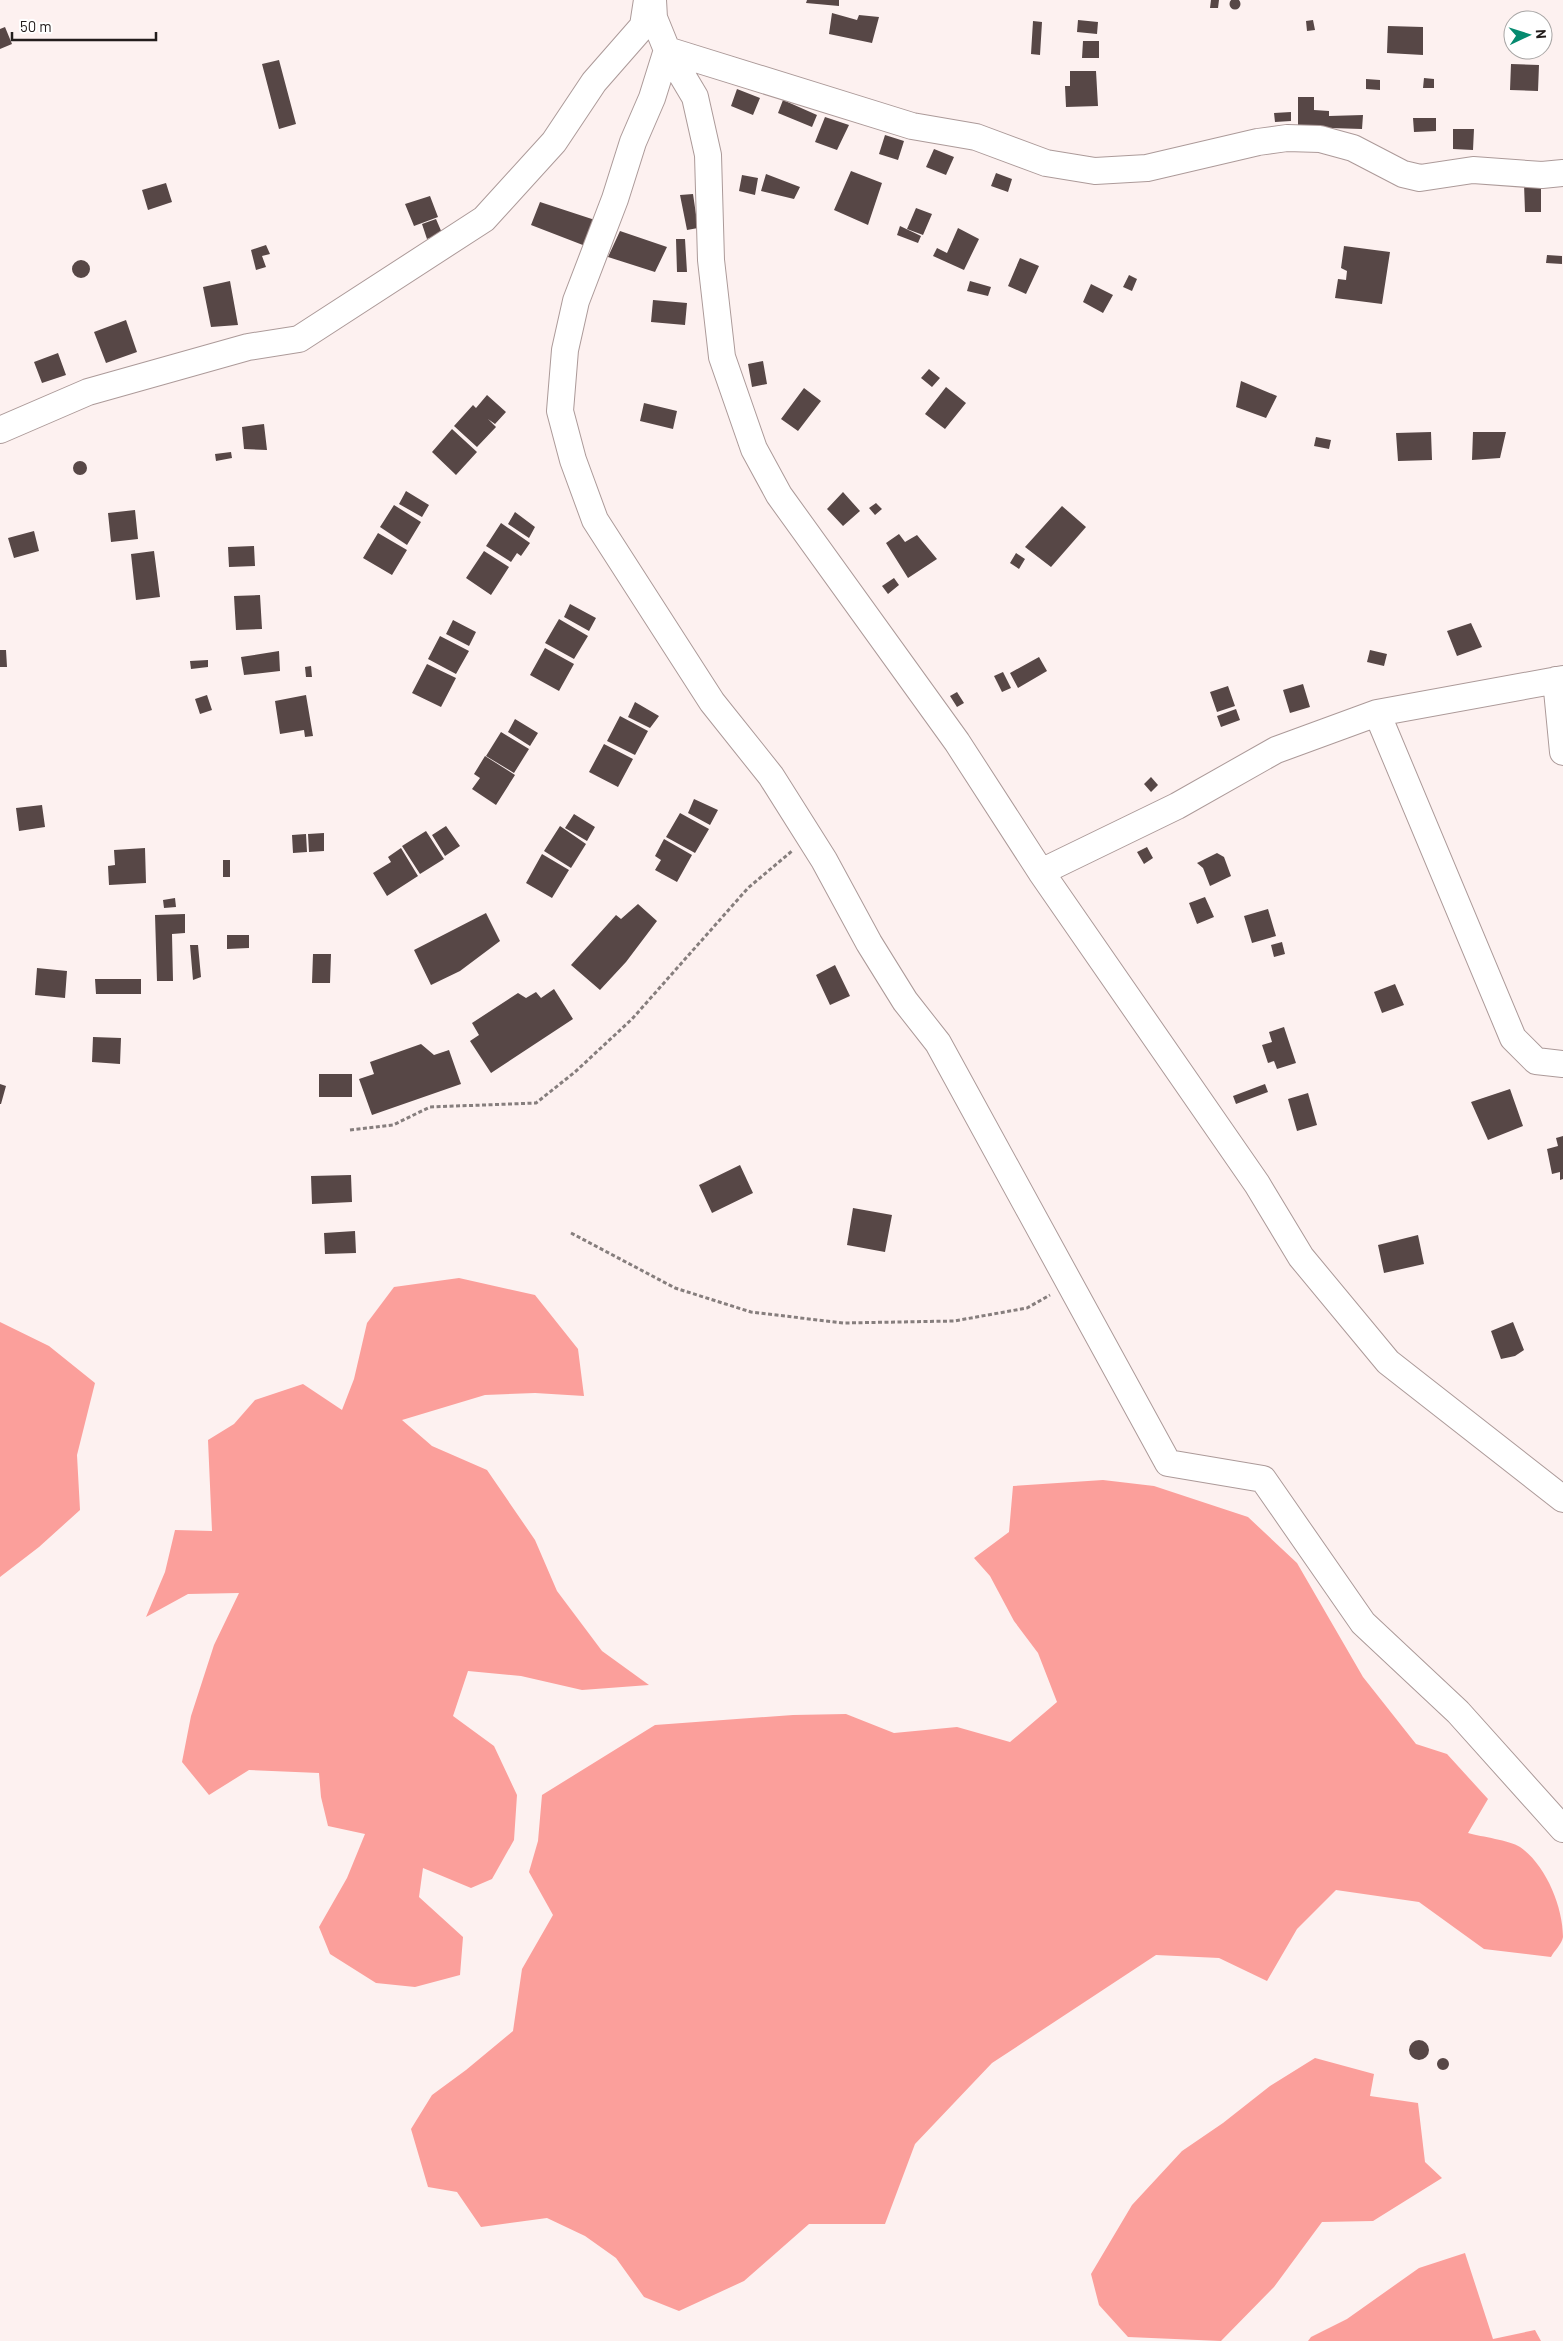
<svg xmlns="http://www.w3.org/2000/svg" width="1563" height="2341" viewBox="0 0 1563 2341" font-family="Barlow,sans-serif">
  <rect width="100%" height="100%" fill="#fdf1f0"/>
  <path fill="#fb9f9b" d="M 459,1278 L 535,1295 L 578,1349 L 584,1396 L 535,1393 L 485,1395 L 402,1420 L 432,1446 L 487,1470 L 535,1540 L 557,1591 L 602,1651 L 649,1685 L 582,1690 L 521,1676 L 468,1671 L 453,1716 L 494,1746 L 517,1795 L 514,1840 L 492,1879 L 471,1888 L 423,1868 L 419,1897 L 463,1937 L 460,1975 L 415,1987 L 376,1983 L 330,1954 L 319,1927 L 347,1878 L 365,1834 L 328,1826 L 321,1797 L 319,1773 L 249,1770 L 209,1795 L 182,1762 L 191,1716 L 214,1645 L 239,1593 L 188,1594 L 146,1617 L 165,1572 L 175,1530 L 212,1531 L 208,1440 L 234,1424 L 255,1400 L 303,1384 L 342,1410 L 354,1379 L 367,1323 L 394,1287 Z
    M 0,1322 L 49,1346 L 95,1383 L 77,1455 L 80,1510 L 39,1547 L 0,1577 Z
    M 1103,1480 L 1154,1486 L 1248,1517 L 1297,1563 L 1363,1677 L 1416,1744 L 1447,1754 L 1488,1799 L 1468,1833 C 1482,1837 1509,1840 1520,1847 C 1545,1864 1563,1906 1563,1937 C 1562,1944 1554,1951 1551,1957 L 1484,1949 L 1419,1902 L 1336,1890 L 1297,1929 L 1267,1981 L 1219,1958 L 1156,1955 L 992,2063 L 915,2144 L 885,2224 L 809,2224 L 744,2281 L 679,2311 L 644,2297 L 616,2258 L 585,2236 L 547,2218 L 481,2227 L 457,2192 L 428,2187 L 411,2129 L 432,2095 L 466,2070 L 513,2031 L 522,1969 L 553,1915 L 529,1872 L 538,1841 L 542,1795 L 655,1725 L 793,1715 L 846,1714 L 894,1733 L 957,1727 L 1010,1742 L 1057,1702 L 1038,1653 L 1014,1621 L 990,1576 L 974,1558 L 1009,1532 L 1013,1486 Z
    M 1315,2058 L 1374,2074 L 1370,2096 L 1418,2103 L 1425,2162 L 1442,2178 L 1373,2221 L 1322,2222 L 1274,2287 L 1221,2341 L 1128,2337 L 1099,2305 L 1091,2274 L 1132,2205 L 1182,2151 L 1223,2123 L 1270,2086 Z
    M 1465,2253 L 1493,2339 L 1535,2330 L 1541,2341 L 1308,2341 L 1311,2337 L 1347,2319 L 1419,2268 Z"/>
  <path fill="#574746" d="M1229.5 4a5.5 5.5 0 1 1 11 0a5.5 5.5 0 1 1-11 0Z
    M 807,0 L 839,0 L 839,6 L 806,3 Z
    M 1211,0 L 1219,0 L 1218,8 L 1210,8 Z
    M 832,13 L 857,20 L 859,15 L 879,17 L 872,43 L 829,34 Z
    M 1078,20 L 1098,22 L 1097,34 L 1077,32 Z
    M 1313,20 L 1315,30 L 1307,31 L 1306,21 Z
    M 1033,21 L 1042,22 L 1040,55 L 1031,54 Z
    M 1388,26 L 1423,27 L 1423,55 L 1387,53 Z
    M 5,27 L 12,44 L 0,49 L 0,29 Z
    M 1083,41 L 1099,41 L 1099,58 L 1082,58 Z
    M 279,60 L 296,124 L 279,129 L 262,64 Z
    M 1511,64 L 1539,65 L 1538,91 L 1510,90 Z
    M 1070,71 L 1096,71 L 1098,106 L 1066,107 L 1065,86 L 1070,86 Z
    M 1424,78 L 1434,79 L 1434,88 L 1423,88 Z
    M 1366,79 L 1380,80 L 1380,90 L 1366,89 Z
    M 737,89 L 760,98 L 753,115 L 731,106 Z
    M 1298,97 L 1314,97 L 1314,110 L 1329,111 L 1329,116 L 1363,115 L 1362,129 L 1298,127 Z
    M 783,100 L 817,115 L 812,127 L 778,113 Z
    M 1291,112 L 1291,121 L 1275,122 L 1274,113 Z
    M 825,117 L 849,125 L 837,150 L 815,142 Z
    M 1413,118 L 1436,118 L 1436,131 L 1414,132 Z
    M 1453,129 L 1474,129 L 1473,150 L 1453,149 Z
    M 885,135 L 904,141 L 898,160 L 879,154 Z
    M 934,149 L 954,157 L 946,175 L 926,167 Z
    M 851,171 L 882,183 L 868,225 L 834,210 Z
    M 996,173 L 1012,179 L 1008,192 L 991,186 Z
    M 766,174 L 800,187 L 794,199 L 761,191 Z
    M 742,175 L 758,178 L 755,195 L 739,191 Z
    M 166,183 L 172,202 L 148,210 L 142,190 Z
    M 1524,184 L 1541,184 L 1541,212 L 1525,212 Z
    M 693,194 L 698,228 L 687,230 L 680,195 Z
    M 430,196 L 438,217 L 414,226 L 405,204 Z
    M 540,202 L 598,221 L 588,247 L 531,225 Z
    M 916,208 L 932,214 L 923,235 L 907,229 Z
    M 436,219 L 442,233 L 427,239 L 422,224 Z
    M 900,226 L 921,236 L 918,243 L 897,235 Z
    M 958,228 L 979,239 L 964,270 L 933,256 L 937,248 L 947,253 Z
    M 620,231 L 667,247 L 655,272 L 608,257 Z
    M 676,239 L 685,239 L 687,272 L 677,272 Z
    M 266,245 L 270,254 L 262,256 L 266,267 L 256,270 L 251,250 Z
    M 1344,246 L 1390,252 L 1382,304 L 1335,298 L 1338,279 L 1346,280 L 1347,271 L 1341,268 Z
    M 1547,255 L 1562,256 L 1562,264 L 1546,263 Z
    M 1020,258 L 1039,266 L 1026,294 L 1008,286 Z
    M72 269a9 9 0 1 1 18 0a9 9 0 1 1-18 0Z
    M 1129,275 L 1137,279 L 1132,291 L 1123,287 Z
    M 230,281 L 238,325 L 211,327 L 203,287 Z
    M 970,281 L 991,287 L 988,296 L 967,291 Z
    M 1091,284 L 1113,295 L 1103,313 L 1083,302 Z
    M 653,300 L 687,303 L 685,325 L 651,322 Z
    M 126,320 L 137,352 L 106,363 L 94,332 Z
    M 58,353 L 66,375 L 42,383 L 34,362 Z
    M 763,361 L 767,384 L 752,387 L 748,364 Z
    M 929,369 L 940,378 L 932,387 L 921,378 Z
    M 1241,381 L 1277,396 L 1266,418 L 1236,407 Z
    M 946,387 L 966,403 L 945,429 L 925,414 Z
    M 804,388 L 821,401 L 798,431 L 781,419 Z
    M 487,395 L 506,412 L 495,424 L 488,419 L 496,427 L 477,447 L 454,426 L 473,405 L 476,408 Z
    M 644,403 L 677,411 L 673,429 L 640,421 Z
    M 264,424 L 267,450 L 244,449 L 242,427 Z
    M 452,429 L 477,452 L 456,475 L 432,452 Z
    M 1431,432 L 1432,460 L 1398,461 L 1396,433 Z
    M 1473,432 L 1506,432 L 1500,458 L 1472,460 Z
    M 1316,437 L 1331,440 L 1329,449 L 1314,446 Z
    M 231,452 L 232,458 L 216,461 L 215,454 Z
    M73 468a7 7 0 1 1 14 0a7 7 0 1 1-14 0Z
    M 406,491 L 429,505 L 422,517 L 399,504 Z
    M 843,492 L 860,511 L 843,526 L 827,509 Z
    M 876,503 L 882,509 L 875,515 L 869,508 Z
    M 394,505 L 421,522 L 407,545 L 380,527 Z
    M 1062,506 L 1086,527 L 1051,567 L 1025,547 Z
    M 135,510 L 138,539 L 111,542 L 108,513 Z
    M 515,512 L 535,527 L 529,538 L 508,524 Z
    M 501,523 L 530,543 L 521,556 L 517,553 L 511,562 L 486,546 Z
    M 34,531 L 39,551 L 14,558 L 8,538 Z
    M 378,533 L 407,550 L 392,575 L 363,558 Z
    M 899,534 L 905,542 L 917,535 L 937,559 L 908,578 L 886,543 Z
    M 254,546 L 255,566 L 229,567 L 228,547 Z
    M 154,551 L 160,597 L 136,600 L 131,554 Z
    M 484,551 L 509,567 L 491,595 L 466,578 Z
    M 1016,553 L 1025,559 L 1019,569 L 1010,563 Z
    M 894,578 L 899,585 L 888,594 L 882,586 Z
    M 260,595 L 262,629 L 236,630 L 234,596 Z
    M 570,604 L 596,618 L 589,631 L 564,617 Z
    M 559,619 L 588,636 L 574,659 L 545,643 Z
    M 453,620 L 476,632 L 469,646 L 446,634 Z
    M 1471,623 L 1482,647 L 1457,656 L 1447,631 Z
    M 440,636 L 469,651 L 456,674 L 428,659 Z
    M 545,648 L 574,664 L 559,691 L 530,675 Z
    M 0,650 L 6,650 L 7,667 L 0,667 Z
    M 1370,650 L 1387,654 L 1384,666 L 1367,662 Z
    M 279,651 L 280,671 L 244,675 L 241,657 Z
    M 1039,657 L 1047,671 L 1018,688 L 1010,673 Z
    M 208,660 L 208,667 L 191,669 L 190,661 Z
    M 427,664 L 456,678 L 441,707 L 412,693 Z
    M 311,666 L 312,677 L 306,677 L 305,667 Z
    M 1003,672 L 1011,688 L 1002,692 L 994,676 Z
    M 1303,684 L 1310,707 L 1290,713 L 1283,690 Z
    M 1228,686 L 1235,706 L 1217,712 L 1210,692 Z
    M 957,692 L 964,703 L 957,707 L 950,696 Z
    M 207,695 L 212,710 L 200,714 L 195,699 Z
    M 306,695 L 313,736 L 305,737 L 304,730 L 280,734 L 275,701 Z
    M 635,702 L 659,716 L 650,728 L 628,717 Z
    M 1236,709 L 1240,720 L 1221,727 L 1217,716 Z
    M 620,716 L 648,731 L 635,755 L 607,741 Z
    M 515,719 L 538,733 L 530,746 L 508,732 Z
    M 501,732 L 529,749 L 514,773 L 486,756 Z
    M 604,744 L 633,759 L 618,787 L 589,772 Z
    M 485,756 L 515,775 L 496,805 L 472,789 L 480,778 L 474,774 Z
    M 1151,777 L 1158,785 L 1151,792 L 1144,784 Z
    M 694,799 L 718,810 L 710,825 L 688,813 Z
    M 42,805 L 45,827 L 19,831 L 16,808 Z
    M 680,813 L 709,829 L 695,853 L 666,837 Z
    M 574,814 L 595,827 L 587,841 L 565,828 Z
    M 446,826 L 460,846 L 445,856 L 432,835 Z
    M 560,826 L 586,844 L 571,868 L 544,851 Z
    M 426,831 L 444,859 L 420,874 L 402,846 Z
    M 324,833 L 324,851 L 309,852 L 308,834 Z
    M 306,834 L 307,852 L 293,853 L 292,835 Z
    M 664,839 L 692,855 L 677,882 L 655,870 L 661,860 L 655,856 Z
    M 1147,847 L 1153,858 L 1144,864 L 1137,852 Z
    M 145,848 L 146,883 L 109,885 L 108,866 L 115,865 L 114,850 Z
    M 401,848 L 418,876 L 387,896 L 373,873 L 391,862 L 388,857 Z
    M 1217,853 L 1224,857 L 1231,876 L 1210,886 L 1203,868 L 1197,863 Z
    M 542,854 L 569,870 L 552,898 L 526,883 Z
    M 223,860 L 230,860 L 230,877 L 223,877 Z
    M 1205,897 L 1214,917 L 1197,924 L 1189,903 Z
    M 175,898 L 176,907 L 164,908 L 163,900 Z
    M 638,904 L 657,921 L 626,962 L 600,990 L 571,965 L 616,915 L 621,919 Z
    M 1268,909 L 1276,936 L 1252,943 L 1244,916 Z
    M 486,913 L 500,941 L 460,971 L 431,985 L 414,950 Z
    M 185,914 L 185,933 L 172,934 L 173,981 L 157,981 L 155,915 Z
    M 227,935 L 249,935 L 249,948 L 227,949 Z
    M 1282,942 L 1285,954 L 1274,957 L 1271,945 Z
    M 190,945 L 198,945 L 201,977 L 193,980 Z
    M 313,954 L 331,954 L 330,983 L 312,983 Z
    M 835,965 L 850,996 L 830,1005 L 816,975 Z
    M 37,968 L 67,971 L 65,998 L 35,995 Z
    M 95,979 L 141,979 L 141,994 L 96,994 Z
    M 1395,984 L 1404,1005 L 1382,1013 L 1374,992 Z
    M 554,989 L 573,1019 L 491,1073 L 470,1041 L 479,1035 L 472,1023 L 518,993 L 526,998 L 536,992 L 541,998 Z
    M 1284,1027 L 1296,1063 L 1277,1069 L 1274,1061 L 1268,1063 L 1262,1045 L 1272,1042 L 1269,1032 Z
    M 93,1037 L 121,1038 L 120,1064 L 92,1062 Z
    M 421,1044 L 434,1055 L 449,1050 L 461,1084 L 372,1115 L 359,1079 L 374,1074 L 370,1062 Z
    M 319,1074 L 352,1074 L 352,1097 L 319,1097 Z
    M 0,1084 L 6,1086 L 1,1104 L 0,1104 Z
    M 1265,1084 L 1268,1092 L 1236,1104 L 1233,1096 Z
    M 1510,1089 L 1523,1126 L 1488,1140 L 1471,1102 Z
    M 1308,1093 L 1317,1125 L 1297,1131 L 1288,1099 Z
    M 1563,1136 L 1563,1179 L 1560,1180 L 1560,1172 L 1552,1174 L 1547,1149 L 1558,1146 L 1556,1138 Z
    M 740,1165 L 753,1193 L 712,1213 L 699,1185 Z
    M 351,1175 L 352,1202 L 312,1204 L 311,1176 Z
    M 853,1208 L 892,1215 L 885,1252 L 847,1245 Z
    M 355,1231 L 356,1253 L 325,1254 L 324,1233 Z
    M 1418,1235 L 1424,1264 L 1384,1273 L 1378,1245 Z
    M 1513,1322 L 1524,1350 L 1515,1356 L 1501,1359 L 1491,1331 Z
    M1409 2050a10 10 0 1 1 20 0a10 10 0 1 1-20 0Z
    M1437 2064a6 6 0 1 1 12 0a6 6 0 1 1-12 0Z"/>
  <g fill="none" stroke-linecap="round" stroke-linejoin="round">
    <g stroke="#ac9a99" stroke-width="28">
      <path id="minor" d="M 653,0 L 654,18 L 667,50 L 695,97 L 708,155 L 711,260 L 722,357 L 754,449 L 779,495 L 957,742 L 1041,872 L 1257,1184 L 1301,1257 L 1388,1362 L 1563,1499
        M 1563,173 L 1542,175 L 1473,170 L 1420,178 L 1403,174 L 1353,148 L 1320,139 L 1287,138 L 1258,142 L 1147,168 L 1095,171 L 1046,163 L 976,137 L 912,126 L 667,50 L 652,98 L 633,142 L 615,199 L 576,301 L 565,350 L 560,411 L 573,460 L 595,520 L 712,702 L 771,776 L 824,860 L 869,943 L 905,1001 L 938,1043 L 1168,1463 L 1263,1479 L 1363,1623 L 1458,1712 L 1563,1829
        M 0,430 L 88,392 L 248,347 L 299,339 L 484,219 L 554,142 L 594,82 L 643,26 L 647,0
        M 1556,680 L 1563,752
        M 1377,713 L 1513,1038 L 1536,1061 L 1563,1064
        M 1041,872 L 1177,806 L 1276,750 L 1377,713 L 1563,679"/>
    </g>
    <path stroke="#867e7d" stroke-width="3" stroke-dasharray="4 2.5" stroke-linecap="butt" d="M 350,1130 L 393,1125 L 430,1107 L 536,1103 L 575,1072 L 632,1019 L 748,888 L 792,851
      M 571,1233 L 675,1288 L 751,1312 L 843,1323 L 954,1321 L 1027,1308 L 1050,1295"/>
    <use href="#minor" stroke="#fff" stroke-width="26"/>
  </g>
  <g transform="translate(1528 35) rotate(86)"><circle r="24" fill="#ffffff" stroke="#a7a5a4"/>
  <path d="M0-4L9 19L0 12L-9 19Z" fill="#058a6f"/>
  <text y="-8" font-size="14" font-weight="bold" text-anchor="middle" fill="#231d1c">N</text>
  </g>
  <path d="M12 32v8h144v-8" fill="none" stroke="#231d1c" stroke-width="2.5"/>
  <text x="20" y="32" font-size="15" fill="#231d1c" stroke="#ffffff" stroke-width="4" paint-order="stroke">50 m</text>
</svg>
